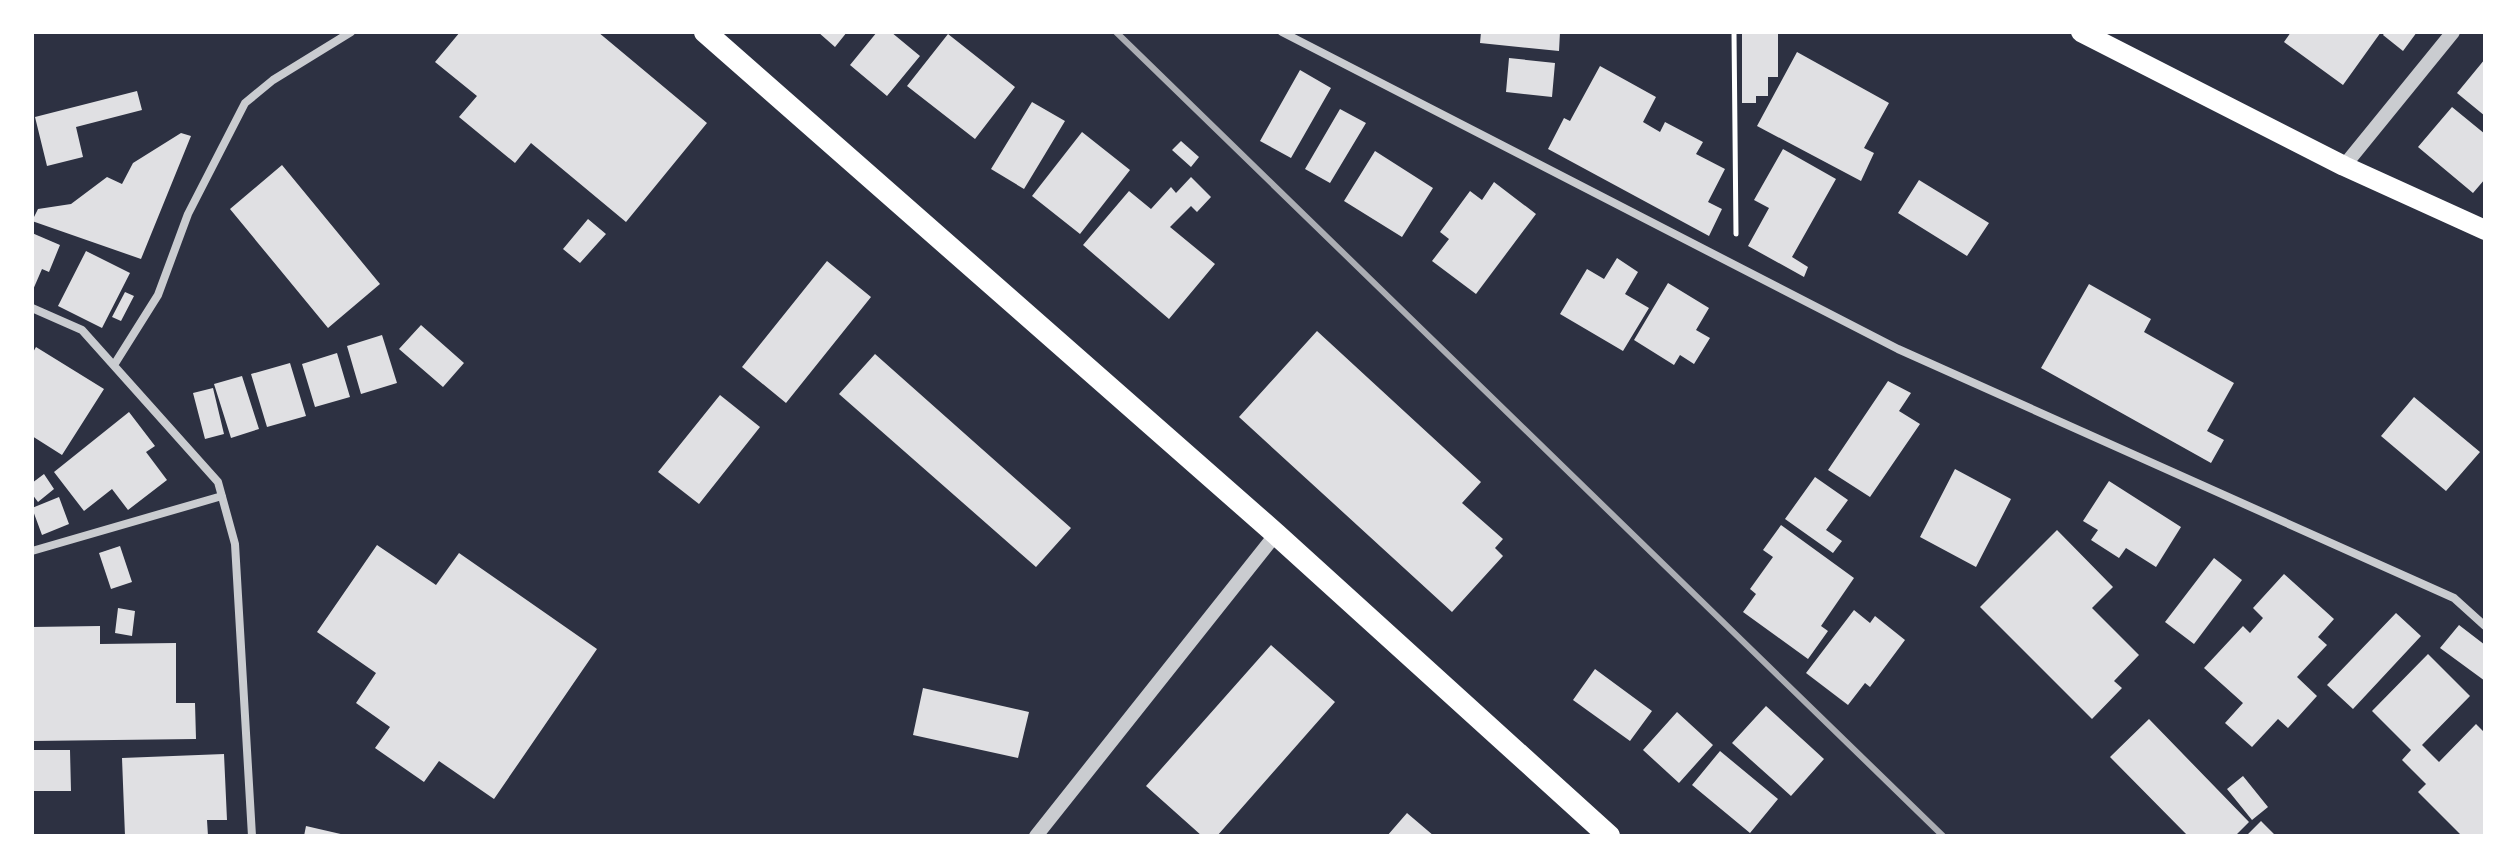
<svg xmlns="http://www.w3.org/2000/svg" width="2517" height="868" viewBox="0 0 2517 868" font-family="'Fira Sans Condensed',sans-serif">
  <rect width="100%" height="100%" fill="#2d3142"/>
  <path fill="#e0e0e3" d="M 460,32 L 598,32 L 707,123 L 626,222 L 531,143 L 515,163 L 459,117 L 477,96 L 435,62 Z
    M 818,32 L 847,32 L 835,47 Z
    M 877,32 L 891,32 L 920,56 L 887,96 L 850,65 Z
    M 1481,32 L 1560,32 L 1559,51 L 1480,43 Z
    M 2291,32 L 2381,32 L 2343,85 L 2284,42 Z
    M 2385,32 L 2417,32 L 2403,51 L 2383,35 Z
    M 1742,33 L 1778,33 L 1778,77 L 1768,77 L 1768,96 L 1756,96 L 1756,103 L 1742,103 Z
    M 948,34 L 1015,87 L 975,139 L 907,86 Z
    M 1797,52 L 1889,103 L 1864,148 L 1874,153 L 1861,181 L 1757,126 Z
    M 1509,58 L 1555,63 L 1552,97 L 1506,92 Z
    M 2485,59 L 2485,116 L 2457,93 Z
    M 1600,66 L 1656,97 L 1643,122 L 1660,132 L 1665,122 L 1703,142 L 1696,154 L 1725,169 L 1708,202 L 1722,209 L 1709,236 L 1548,149 L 1564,118 L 1570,121 Z
    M 1300,70 L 1331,88 L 1291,158 L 1260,141 Z
    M 137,91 L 142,110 L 76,127 L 83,157 L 47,166 L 35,117 Z
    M 1032,102 L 1065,121 L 1024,189 L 991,169 Z
    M 2452,107 L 2485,134 L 2485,179 L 2473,193 L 2418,147 Z
    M 1340,109 L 1366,123 L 1330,183 L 1305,169 Z
    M 1082,132 L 1130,170 L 1080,234 L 1032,196 Z
    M 181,133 L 191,136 L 141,259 L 32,221 L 38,209 L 71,204 L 107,177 L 122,184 L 133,163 Z
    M 1181,141 L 1199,157 L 1191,167 L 1172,150 Z
    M 1783,149 L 1836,179 L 1792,257 L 1808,267 L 1804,277 L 1748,246 L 1769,208 L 1754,200 Z
    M 1375,151 L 1433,188 L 1402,237 L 1344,201 Z
    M 282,165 L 380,284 L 328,328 L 230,209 Z
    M 1191,177 L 1211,197 L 1197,212 L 1191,206 L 1170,227 L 1215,264 L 1169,319 L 1083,245 L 1129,191 L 1151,209 L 1171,187 L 1176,193 Z
    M 1919,180 L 1989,223 L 1967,256 L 1898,213 Z
    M 1494,182 L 1536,214 L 1476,294 L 1432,261 L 1449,239 L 1440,232 L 1470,191 L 1482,200 Z
    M 588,219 L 606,234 L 580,263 L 563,249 Z
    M 32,233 L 60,245 L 49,272 L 42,269 L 32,292 Z
    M 86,251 L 130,273 L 102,328 L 58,306 Z
    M 1617,258 L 1638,272 L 1625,294 L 1649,308 L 1623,351 L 1560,314 L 1587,269 L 1604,279 Z
    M 827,261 L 871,297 L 786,403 L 742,367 Z
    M 1668,283 L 1709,308 L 1696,330 L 1710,338 L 1694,364 L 1680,355 L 1674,365 L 1634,340 Z
    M 2089,284 L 2151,319 L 2144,332 L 2234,383 L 2207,431 L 2224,440 L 2211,463 L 2041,368 Z
    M 125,292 L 134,296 L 121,321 L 112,317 Z
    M 421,325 L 464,363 L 443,387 L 399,349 Z
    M 1317,331 L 1481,482 L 1462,503 L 1503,539 L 1495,548 L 1503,556 L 1452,612 L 1239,417 Z
    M 382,335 L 397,383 L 361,394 L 347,346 Z
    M 36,347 L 104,389 L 62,455 L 32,436 L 32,354 Z
    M 337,353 L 350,397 L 315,407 L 302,364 Z
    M 875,354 L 1071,528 L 1036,567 L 839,394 Z
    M 290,363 L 306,416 L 267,427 L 251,374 Z
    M 242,376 L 259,429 L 231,438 L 214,384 Z
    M 1888,381 L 1911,393 L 1899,411 L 1920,424 L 1870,497 L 1828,470 Z
    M 213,388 L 224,434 L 205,439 L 193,393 Z
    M 720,395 L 760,427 L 699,504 L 658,472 Z
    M 2414,397 L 2480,452 L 2446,491 L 2381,436 Z
    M 129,412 L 155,446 L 146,452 L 167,480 L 128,510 L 112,489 L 84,511 L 54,472 Z
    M 1955,469 L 2011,499 L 1976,567 L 1920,537 Z
    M 44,474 L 54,489 L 38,502 L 32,494 L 32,483 Z
    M 1815,477 L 1848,500 L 1826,530 L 1842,541 L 1833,553 L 1785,519 Z
    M 2109,481 L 2181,527 L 2156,567 L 2126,548 L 2119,558 L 2091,540 L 2098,530 L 2083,521 Z
    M 59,497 L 69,524 L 42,535 L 32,508 Z
    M 1781,525 L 1854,578 L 1821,626 L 1828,631 L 1808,659 L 1743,612 L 1756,594 L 1750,589 L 1773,557 L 1763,550 Z
    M 2057,530 L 2113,587 L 2092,608 L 2139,655 L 2114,681 L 2122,688 L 2092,719 L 1980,607 Z
    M 377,545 L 436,585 L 459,553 L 597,649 L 494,799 L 439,761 L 424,782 L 375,748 L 390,727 L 356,703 L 376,673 L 317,632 Z
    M 120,546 L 132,582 L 111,589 L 99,553 Z
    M 2214,558 L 2242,580 L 2194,644 L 2165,622 Z
    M 2284,574 L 2334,619 L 2318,637 L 2327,645 L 2297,677 L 2317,696 L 2288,728 L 2278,719 L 2252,747 L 2225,723 L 2243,703 L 2204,668 L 2243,626 L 2250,633 L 2263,618 L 2253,608 Z
    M 118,608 L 135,611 L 132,636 L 115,633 Z
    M 1854,610 L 1870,623 L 1875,616 L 1905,640 L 1870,687 L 1865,683 L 1848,705 L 1806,673 Z
    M 2396,613 L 2421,636 L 2353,709 L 2327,685 Z
    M 2459,625 L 2485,645 L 2485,681 L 2440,648 Z
    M 100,626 L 100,644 L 176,643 L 176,703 L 195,703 L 196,739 L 32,741 L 32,627 Z
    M 1271,645 L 1335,702 L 1217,836 L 1202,836 L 1146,786 Z
    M 2428,654 L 2470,696 L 2422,745 L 2439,762 L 2476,724 L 2485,733 L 2485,836 L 2462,836 L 2418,792 L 2426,784 L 2402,760 L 2411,750 L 2372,711 Z
    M 1595,669 L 1652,711 L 1630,741 L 1573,700 Z
    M 923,688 L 1029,712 L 1018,758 L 913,735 Z
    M 1766,706 L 1824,759 L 1791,796 L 1732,743 Z
    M 1677,712 L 1713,745 L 1679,783 L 1643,750 Z
    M 2149,719 L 2249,822 L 2235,836 L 2188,836 L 2110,757 Z
    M 33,750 L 70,750 L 71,791 L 33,791 Z
    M 1720,751 L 1778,799 L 1750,833 L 1692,785 Z
    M 224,754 L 227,820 L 207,820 L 208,836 L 125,836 L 122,758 Z
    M 2243,776 L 2268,807 L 2252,820 L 2227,789 Z
    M 1407,813 L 1434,836 L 1387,836 Z
    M 2261,821 L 2276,836 L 2246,836 Z
    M 306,826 L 345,835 L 345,836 L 304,836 Z"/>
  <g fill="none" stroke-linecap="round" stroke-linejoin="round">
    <path stroke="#fff" stroke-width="5" d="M 1734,32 L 1736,234"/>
    <path stroke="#caccd0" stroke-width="8" d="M 1282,32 L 1898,349 L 2454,598 L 2485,626
      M 32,308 L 82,330 L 218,482 L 235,544 L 252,836
      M 114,365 L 158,295 L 188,214 L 245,103 L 273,80 L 351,32
      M 32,551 L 222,496"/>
    <path stroke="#caccd0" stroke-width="14" d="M 2344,166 L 2453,32
      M 1036,836 L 1276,534"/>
    <path stroke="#fff" stroke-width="20" d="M 2081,32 L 2344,166 L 2485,230"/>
    <path stroke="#fff" stroke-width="22" d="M 705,32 L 1276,534 L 1609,836"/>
    <path stroke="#abadb3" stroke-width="6" d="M 1116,32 L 1943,836"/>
  </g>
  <rect width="2517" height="868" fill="none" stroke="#ffffff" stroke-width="68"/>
</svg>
